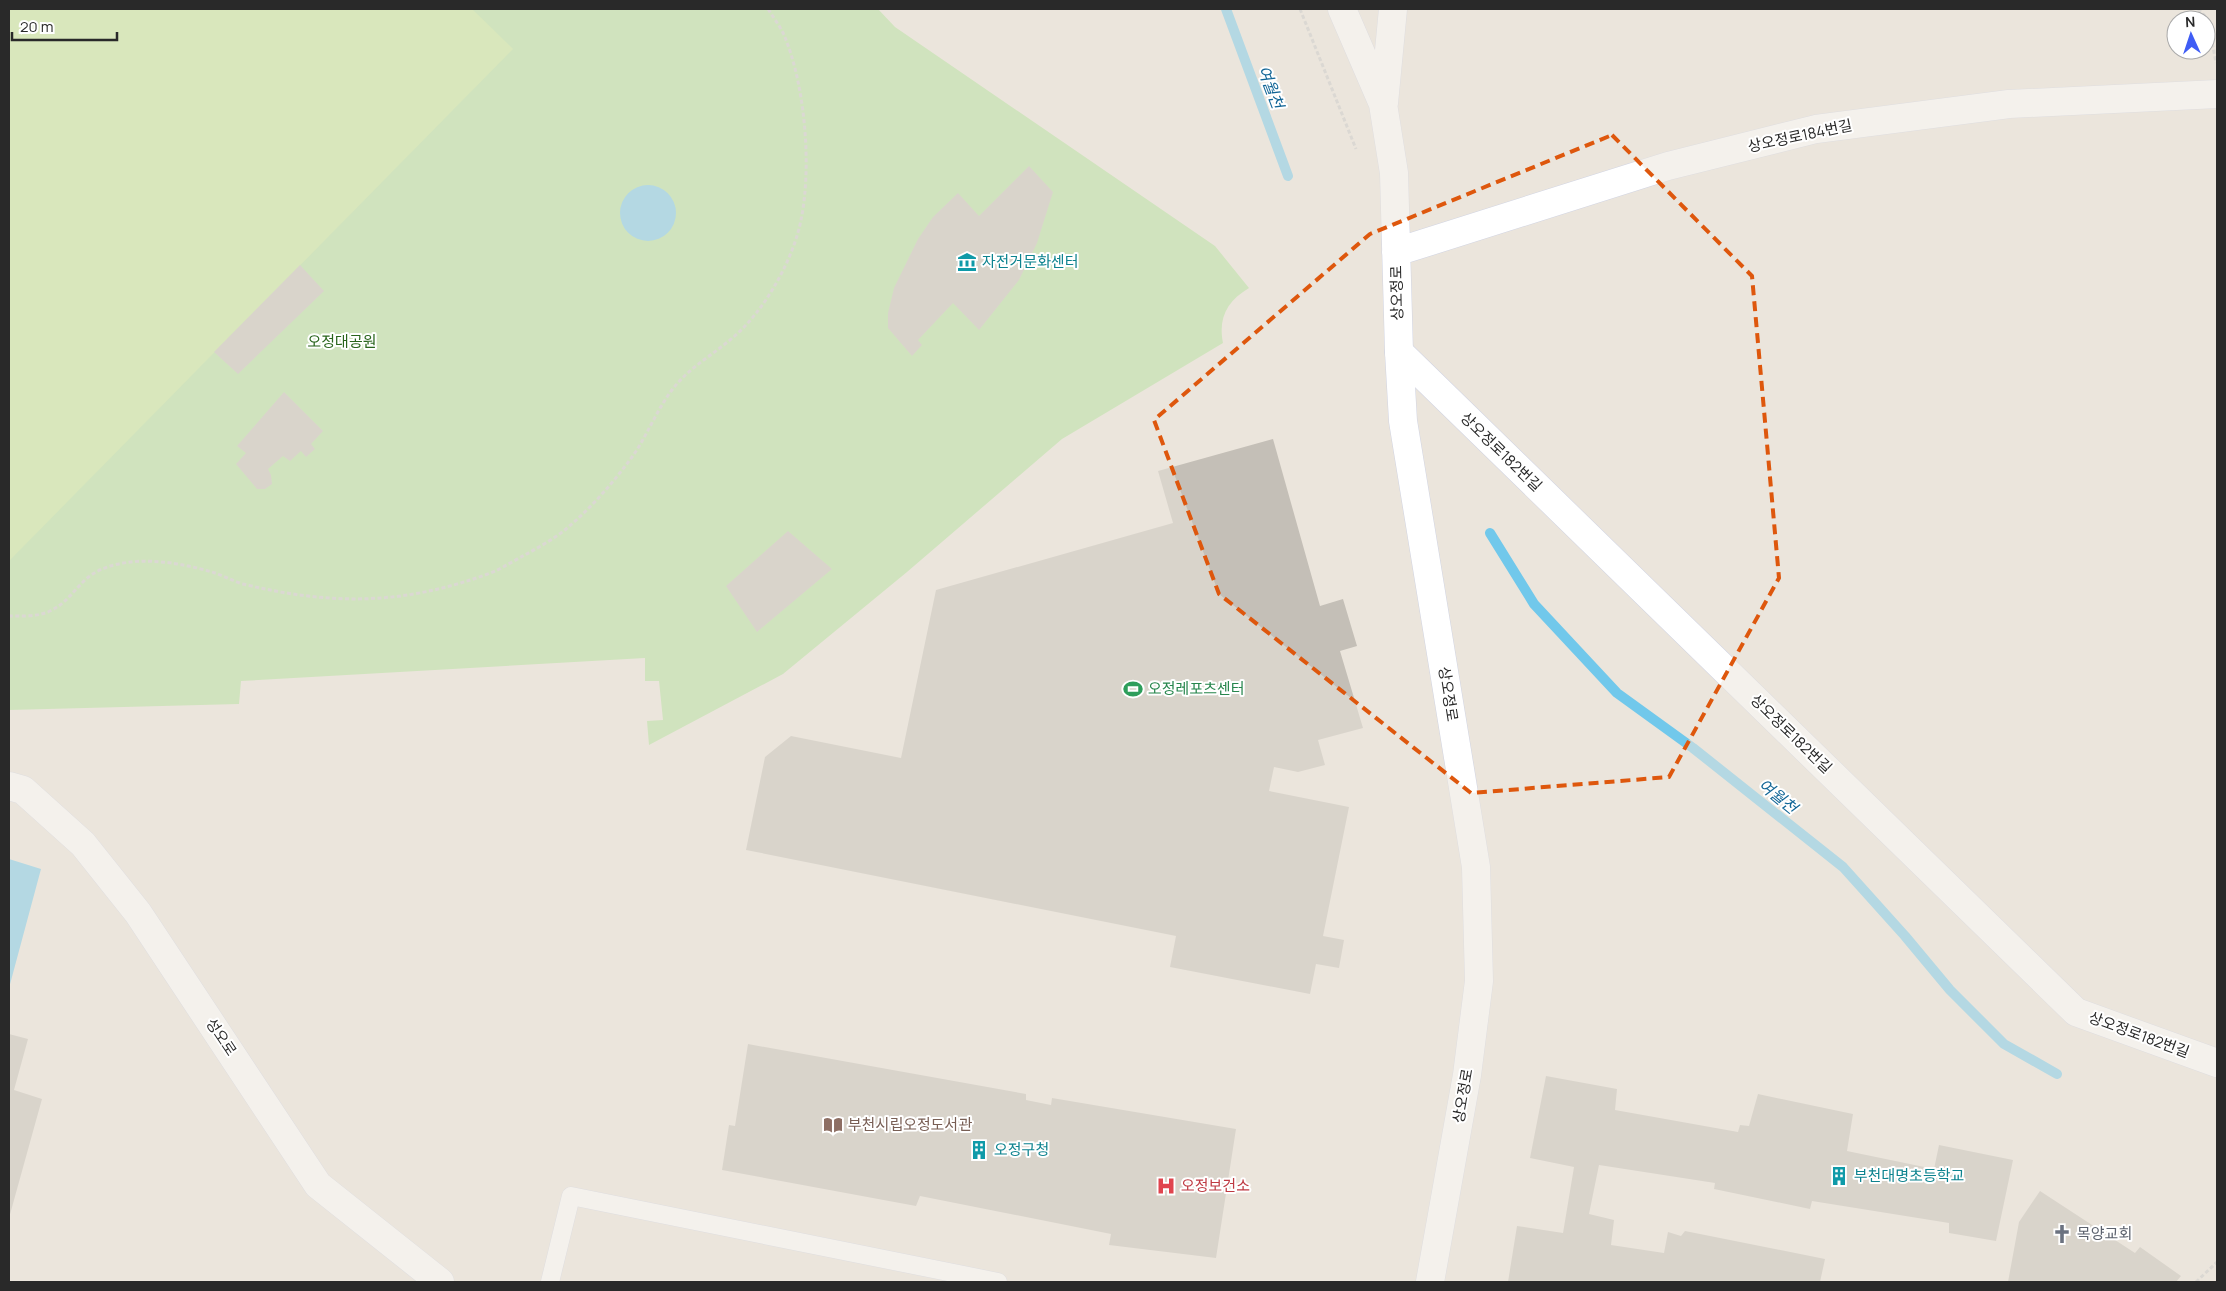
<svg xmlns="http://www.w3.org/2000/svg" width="2226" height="1291" viewBox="0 0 2226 1291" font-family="Manrope,'Noto Sans KR',sans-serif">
  <rect width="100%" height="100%" fill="#ebe5dc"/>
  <path fill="#b0e199" d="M 9,9 L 878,9 L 895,27 L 1215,246 L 1249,288 C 1227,301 1218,318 1223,343 L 1062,439 L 907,572 L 783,674 L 649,745 L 647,721 L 663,720 L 659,681 L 645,681 L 645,658 L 241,681 L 239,704 L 9,710 Z"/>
  <path fill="#c3e895" d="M 9,9 L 472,9 L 513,49 L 9,561 Z"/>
  <path fill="#71c8eb" d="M620 213a28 28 0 1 1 56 0a28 28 0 1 1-56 0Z
    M 9,859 L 41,869 L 9,988 Z"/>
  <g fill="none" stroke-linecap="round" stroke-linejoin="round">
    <path stroke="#71c8eb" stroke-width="10" d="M 1226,9 L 1288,176
      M 1490,533 L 1534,604 L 1617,693 L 1693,748 L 1843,867 L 1905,936 L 1950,990 L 2004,1044 L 2057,1074"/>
  </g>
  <path fill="#c4bfb7" d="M 1029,166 L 1053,192 L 1037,243 L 1019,280 L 979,330 L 953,303 L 918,340 L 922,345 L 912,356 L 888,328 L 888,313 L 894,288 L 918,239 L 933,217 L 958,193 L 979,216 Z
    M 300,265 L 324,291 L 238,374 L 214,352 Z
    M 284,392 L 323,431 L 311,444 L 315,449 L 306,457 L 301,451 L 290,461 L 283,456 L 268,469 L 271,475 L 272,484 L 265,489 L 257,489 L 236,464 L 246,453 L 237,446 Z
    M 1273,439 L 1320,606 L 1343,599 L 1357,646 L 1340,651 L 1363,728 L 1318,740 L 1325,765 L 1298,772 L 1274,767 L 1269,791 L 1349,807 L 1323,936 L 1344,940 L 1339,968 L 1316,964 L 1310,994 L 1170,967 L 1176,936 L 746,850 L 765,757 L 791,736 L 901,758 L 936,590 L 1173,523 L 1158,471 Z
    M 788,531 L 832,569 L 757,632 L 726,586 Z
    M 9,1034 L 28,1039 L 14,1090 L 42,1099 L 9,1218 Z
    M 748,1044 L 1026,1094 L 1026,1100 L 1051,1105 L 1052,1098 L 1236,1129 L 1216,1258 L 1109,1245 L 1111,1234 L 920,1196 L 916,1206 L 722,1170 L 729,1125 L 735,1126 Z
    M 1546,1076 L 1617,1089 L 1615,1110 L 1738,1132 L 1740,1125 L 1749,1126 L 1758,1094 L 1853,1114 L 1847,1151 L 1934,1169 L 1939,1145 L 2013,1160 L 1996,1241 L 1949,1233 L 1949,1223 L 1812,1201 L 1810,1209 L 1714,1189 L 1715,1183 L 1599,1165 L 1589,1214 L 1614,1220 L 1611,1245 L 1664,1253 L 1668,1232 L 1681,1236 L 1685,1231 L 1825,1259 L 1820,1282 L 1508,1282 L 1517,1226 L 1563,1233 L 1574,1167 L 1530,1158 Z
    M 2040,1191 L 2135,1253 L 2140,1247 L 2181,1276 L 2176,1282 L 2008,1282 L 2019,1222 Z"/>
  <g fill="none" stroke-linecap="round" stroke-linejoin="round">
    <g stroke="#d1d4e2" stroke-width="19">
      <path id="lane" d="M 550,1282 L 571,1196 L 998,1282"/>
    </g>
    <g stroke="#d1d4e2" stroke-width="29">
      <path id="street" d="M 1399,352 L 2076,1012 L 2217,1063
        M 9,786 L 23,790 L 83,844 L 138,913 L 318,1185 L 440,1282"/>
    </g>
    <g stroke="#d1d4e2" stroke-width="29">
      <path id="secondary" d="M 1342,9 L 1383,104 L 1394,173 L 1399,352 L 1403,421 L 1476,867 L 1479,981 L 1467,1075 L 1430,1282
        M 1384,103 L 1393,9
        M 1396,252 L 1668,166 L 1816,129 L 2009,104 L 2217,94"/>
    </g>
    <path stroke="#c7c7c7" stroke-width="3" stroke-dasharray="4 2.5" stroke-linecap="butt" d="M 1300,9 L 1356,149
      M 2198,9 L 2208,19 L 2216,63
      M 9,616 C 22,616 38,617 50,611 C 65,604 71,594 82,583 C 95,569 113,564 131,562 C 158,559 189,565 215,573 C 224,576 233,581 243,584 C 333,606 406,605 493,572 C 504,567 515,560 525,555 C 539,547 554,539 566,529 C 591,508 613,483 632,457 C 647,436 656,411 672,390 C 691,364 723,350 745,326 C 770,300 794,256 801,220 C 812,167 805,84 784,35 C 780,26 773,17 768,9
      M 2196,1282 L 2217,1262"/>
    <use href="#lane" stroke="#fff" stroke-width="18"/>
    <use href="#street" stroke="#fff" stroke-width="28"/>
    <use href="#secondary" stroke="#fff" stroke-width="28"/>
  </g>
  <path d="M0 0H2226V1291H0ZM 1612,135 L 1752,276 L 1779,578 L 1669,777 L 1471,793 L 1219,594 L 1154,420 L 1370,234 Z" fill="#ebe5dc" fill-opacity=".55" fill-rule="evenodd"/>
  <path fill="none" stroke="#de570d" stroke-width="4" stroke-dasharray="10 6" stroke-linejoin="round" d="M 1612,135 L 1752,276 L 1779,578 L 1669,777 L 1471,793 L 1219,594 L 1154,420 L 1370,234 Z"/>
  <defs>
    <g id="museum-bare" transform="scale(1.5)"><path d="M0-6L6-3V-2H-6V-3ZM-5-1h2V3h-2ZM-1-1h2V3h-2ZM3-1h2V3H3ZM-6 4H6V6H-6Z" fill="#0f9aa8" stroke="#fff" stroke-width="2.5" paint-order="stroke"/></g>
    <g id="stadium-bare" transform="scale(1.5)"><path d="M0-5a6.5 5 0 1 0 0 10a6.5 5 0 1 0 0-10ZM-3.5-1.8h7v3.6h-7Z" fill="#2e9e5b" stroke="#fff" stroke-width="2.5" paint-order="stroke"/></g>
    <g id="library-bare" transform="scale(1.5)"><path d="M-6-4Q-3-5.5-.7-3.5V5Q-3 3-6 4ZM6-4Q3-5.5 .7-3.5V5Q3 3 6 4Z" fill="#8d6e63" stroke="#fff" stroke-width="2.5" paint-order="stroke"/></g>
    <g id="building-bare" transform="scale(1.5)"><path d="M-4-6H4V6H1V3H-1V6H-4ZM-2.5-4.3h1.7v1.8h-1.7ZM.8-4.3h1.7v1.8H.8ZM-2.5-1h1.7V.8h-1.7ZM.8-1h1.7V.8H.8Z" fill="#0f9aa8" stroke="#fff" stroke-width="2.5" paint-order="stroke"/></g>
    <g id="hospital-bare" transform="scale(1.5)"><path d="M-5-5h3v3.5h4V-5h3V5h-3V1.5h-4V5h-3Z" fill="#e0444e" stroke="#fff" stroke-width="2.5" paint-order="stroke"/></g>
    <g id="church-bare" transform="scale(1.5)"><path d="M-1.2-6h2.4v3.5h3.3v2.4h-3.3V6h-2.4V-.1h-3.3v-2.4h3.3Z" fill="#6b7280" stroke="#fff" stroke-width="2.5" paint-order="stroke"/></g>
  </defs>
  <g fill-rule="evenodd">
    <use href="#museum-bare" x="967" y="262"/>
    <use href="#stadium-bare" x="1133" y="689"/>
    <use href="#library-bare" x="833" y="1125"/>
    <use href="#building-bare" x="979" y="1150"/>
    <use href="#building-bare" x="1839" y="1176"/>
    <use href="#hospital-bare" x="1166" y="1186"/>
    <use href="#church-bare" x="2062" y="1234"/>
  </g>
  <g text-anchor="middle" stroke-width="4" stroke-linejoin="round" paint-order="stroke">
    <g font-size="15" fill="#292929" stroke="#fff">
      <text transform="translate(1800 136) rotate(-12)" y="5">상오정로184번길</text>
      <text transform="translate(1397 293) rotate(-91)" y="5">상오정로</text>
      <text transform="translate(1501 452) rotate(44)" y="5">상오정로182번길</text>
      <text transform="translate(1448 694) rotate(81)" y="5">상오정로</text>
      <text transform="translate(1791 734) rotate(44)" y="5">상오정로182번길</text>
      <text transform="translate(2139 1035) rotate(20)" y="5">상오정로182번길</text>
      <text transform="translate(221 1037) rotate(56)" y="5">성오로</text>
      <text transform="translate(1463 1096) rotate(-80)" y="5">상오정로</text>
    </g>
    <g font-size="15" fill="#0d838f" stroke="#fff" text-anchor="start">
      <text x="982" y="267">자전거문화센터</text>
      <text x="994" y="1155">오정구청</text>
      <text x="1854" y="1181">부천대명초등학교</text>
    </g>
    <g font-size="15" fill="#29641c" stroke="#fff">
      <text x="342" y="347">오정대공원</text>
    </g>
    <g font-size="15" fill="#27864d" stroke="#fff" text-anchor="start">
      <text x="1148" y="694">오정레포츠센터</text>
    </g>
    <g font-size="15" fill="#785e54" stroke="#fff" text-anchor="start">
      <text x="848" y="1130">부천시립오정도서관</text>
    </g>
    <g font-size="15" fill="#be3a42" stroke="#fff" text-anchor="start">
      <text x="1181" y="1191">오정보건소</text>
    </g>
    <g font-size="15" fill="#5b616d" stroke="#fff" text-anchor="start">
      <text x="2077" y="1239">목양교회</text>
    </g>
    <g font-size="16" font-style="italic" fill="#116596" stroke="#fff">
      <text transform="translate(1271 87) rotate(69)" y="6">여월천</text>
      <text transform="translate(1778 796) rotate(39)" y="6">여월천</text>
    </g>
  </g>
  <rect width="2226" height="1291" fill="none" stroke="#292929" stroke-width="20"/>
  <g transform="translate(2191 35) rotate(357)"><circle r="24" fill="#ffffff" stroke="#a9a9a9"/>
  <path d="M0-4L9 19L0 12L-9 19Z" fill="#3f5df5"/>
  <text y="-8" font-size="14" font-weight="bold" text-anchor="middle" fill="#292929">N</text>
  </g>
  <path d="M12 32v8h105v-8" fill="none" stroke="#292929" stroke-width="2.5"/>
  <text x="20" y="32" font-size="15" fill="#292929" stroke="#ffffff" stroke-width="4" paint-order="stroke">20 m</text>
</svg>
